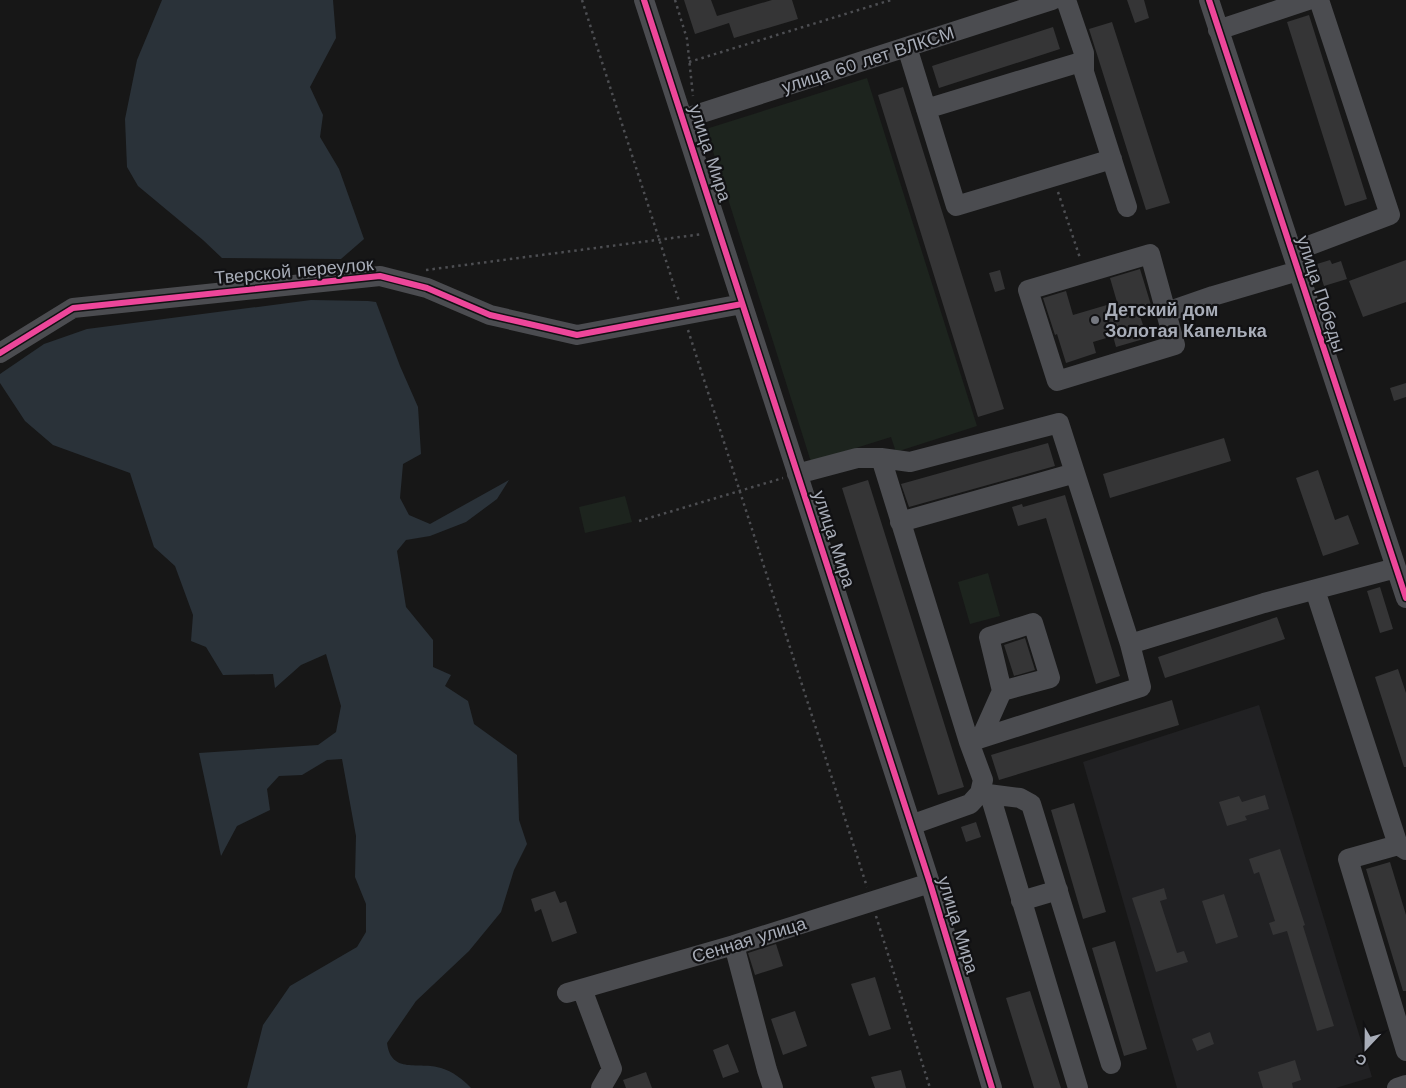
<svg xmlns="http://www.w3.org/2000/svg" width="1406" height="1088" viewBox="0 0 1406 1088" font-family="'Work Sans',sans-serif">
  <rect width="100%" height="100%" fill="#171717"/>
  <path fill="#212123" d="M 1259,705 L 1372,1077 L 1336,1088 L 1177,1088 L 1083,762 Z"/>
  <path fill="#1d241e" d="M 867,78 L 977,426 L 896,452 L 891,437 L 811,462 L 706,129 Z
    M 625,496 L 632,522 L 585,533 L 579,507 Z
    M 988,573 L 1000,616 L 970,624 L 958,582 Z"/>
  <path fill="#2a3239" d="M 162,0 L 333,0 L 336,38 L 310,87 L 323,115 L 320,137 L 339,169 L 364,239 L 341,259 L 222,258 L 203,240 L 138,186 L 127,167 L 125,119 L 137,60 Z
    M 311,300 L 368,301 L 376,302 L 400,366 L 418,407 L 421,454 L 403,464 L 400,498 L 409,515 L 430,524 L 509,480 L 497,499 L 466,522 L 430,536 L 406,540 L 397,551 L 406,607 L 433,640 L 433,667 L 451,675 L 445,686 L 468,701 L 474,724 L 517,755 L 519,820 L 527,844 L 514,870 L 501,912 L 469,951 L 416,1001 L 387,1043 C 391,1075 419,1061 441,1068 C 452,1071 464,1080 471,1088 L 247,1088 L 263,1025 L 290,986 L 357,947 L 366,932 L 366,904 L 355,877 L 356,836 L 342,759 L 327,760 L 302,775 L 279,776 L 267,789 L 270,810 L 237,826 L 221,856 L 199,753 L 318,745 L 336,732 L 341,706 L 326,654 L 301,665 L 275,688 L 273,674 L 223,675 L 206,647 L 191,641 L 193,615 L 175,566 L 154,547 L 130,473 L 53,445 L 25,421 L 0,383 L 0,374 L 44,344 L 87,329 Z"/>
  <path fill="#353536" d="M 684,0 L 711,0 L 717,16 L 772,0 L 792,0 L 798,19 L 734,38 L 729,23 L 695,34 Z
    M 1127,0 L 1144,0 L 1149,18 L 1135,23 Z
    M 1309,15 L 1367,199 L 1345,206 L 1287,22 Z
    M 1112,22 L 1170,203 L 1146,210 L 1089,29 Z
    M 1053,27 L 1060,49 L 939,88 L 932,66 Z
    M 903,87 L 1004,409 L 978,417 L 878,95 Z
    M 1330,260 L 1332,264 L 1341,261 L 1347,279 L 1324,286 L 1317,264 Z
    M 1406,260 L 1406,302 L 1363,317 L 1349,281 Z
    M 1140,269 L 1151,305 L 1138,309 L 1147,338 L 1116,347 L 1113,336 L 1093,342 L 1096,353 L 1066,363 L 1057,334 L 1055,335 L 1043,298 L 1066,291 L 1073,315 L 1117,302 L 1110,278 Z
    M 1000,270 L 1005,289 L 995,292 L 989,273 Z
    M 1406,383 L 1406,397 L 1394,401 L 1390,388 Z
    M 1224,438 L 1231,461 L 1110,498 L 1103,474 Z
    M 1048,443 L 1055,466 L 909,507 L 901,484 Z
    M 1318,470 L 1335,520 L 1348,515 L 1359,544 L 1323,556 L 1296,478 Z
    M 868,480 L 964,787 L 938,795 L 842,488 Z
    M 1065,495 L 1120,676 L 1096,684 L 1046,518 L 1018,526 L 1012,507 L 1022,504 L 1023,507 Z
    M 1380,587 L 1393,629 L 1380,633 L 1367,591 Z
    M 1277,617 L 1285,639 L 1165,678 L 1158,657 Z
    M 1025,638 L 1035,670 L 1014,676 L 1004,645 Z
    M 1398,669 L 1406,693 L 1406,767 L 1404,767 L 1375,677 Z
    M 1172,700 L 1179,725 L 999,780 L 991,755 Z
    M 1265,795 L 1269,809 L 1245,816 L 1247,820 L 1227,826 L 1219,802 L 1239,796 L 1242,802 Z
    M 1074,803 L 1106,912 L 1083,919 L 1051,810 Z
    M 976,822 L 981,837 L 966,842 L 961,827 Z
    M 1280,849 L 1305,925 L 1303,926 L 1334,1026 L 1317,1031 L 1287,931 L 1273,935 L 1269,923 L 1275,921 L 1259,872 L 1254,874 L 1249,859 Z
    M 1390,862 L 1406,915 L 1406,991 L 1403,991 L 1366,869 Z
    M 1164,888 L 1167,899 L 1160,901 L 1177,953 L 1184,951 L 1188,962 L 1156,972 L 1132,898 Z
    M 555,891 L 560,903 L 566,901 L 577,933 L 552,942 L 541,909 L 535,912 L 531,899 Z
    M 1224,894 L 1238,937 L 1216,944 L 1202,901 Z
    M 1115,941 L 1147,1049 L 1124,1056 L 1092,948 Z
    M 776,944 L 783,966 L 755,975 L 748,953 Z
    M 875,977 L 891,1029 L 869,1036 L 851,984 Z
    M 1030,991 L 1061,1088 L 1034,1088 L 1006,998 Z
    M 795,1011 L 807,1046 L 783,1055 L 771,1019 Z
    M 1210,1032 L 1214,1044 L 1197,1051 L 1192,1039 Z
    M 728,1044 L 739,1072 L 723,1078 L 713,1050 Z
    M 1295,1060 L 1301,1080 L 1292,1083 L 1293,1088 L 1263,1088 L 1258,1072 Z
    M 901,1070 L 906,1088 L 875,1088 L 871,1077 Z
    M 646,1072 L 652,1088 L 626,1088 L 623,1080 Z"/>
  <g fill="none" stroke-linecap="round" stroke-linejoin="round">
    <path stroke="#4d4e52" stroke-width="2.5" stroke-dasharray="2.5 4" stroke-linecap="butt" d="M 582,0 L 679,301
      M 675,0 L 687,39 L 693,96
      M 689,62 L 891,0
      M 1058,192 L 1080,258
      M 426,270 L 703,234
      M 688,330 L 867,887
      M 639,521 L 783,478
      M 876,916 L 930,1088"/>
    <path stroke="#4b4c50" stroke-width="20" d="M 644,0 L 930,883 L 992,1088
      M 1066,0 L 1084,53 L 1084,72 L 1127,207
      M 1209,0 L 1406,598
      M 1218,30 L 1308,0
      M 907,47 L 956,206 L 1112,159
      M 926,109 L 1084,61
      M 683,119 L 1052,0
      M 1292,252 L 1390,215 L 1319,0
      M 1150,254 L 1175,345 L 1057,381 L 1028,290 Z
      M 1167,312 L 1213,296 L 1298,271
      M 0,353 L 73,308 L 380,276 L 427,288 L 490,315 L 577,335 L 742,304
      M 881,458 L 969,742 L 983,780 L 980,793 L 970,804 L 911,825
      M 1075,473 L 1130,644
      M 797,474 L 857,458 L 881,458 L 910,462 L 1059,423 L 1075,473 L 900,522
      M 1315,590 L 1398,845
      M 981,738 L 1002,691 L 1050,678 L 1033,623 L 989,637 L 1002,691
      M 969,742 L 1141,687 L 1130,644 L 1264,603 L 1396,568
      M 980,793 L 1020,798 L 1031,804 L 1111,1064
      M 990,795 L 1078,1088
      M 1406,850 L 1398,845 L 1348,859 L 1406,1051
      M 1021,901 L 1058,890
      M 734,945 L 767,1070 L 773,1088
      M 582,989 L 612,1069 L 601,1088
      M 567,993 L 734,945 L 930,883
      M 1397,1088 L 1406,1085"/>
    <g stroke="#111113" stroke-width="9">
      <path id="cycleway" d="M 644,0 L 930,883 L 992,1088
        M 1209,0 L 1406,598
        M 0,353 L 73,308 L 380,276 L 427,288 L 490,315 L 577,335 L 742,304"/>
    </g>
    <use href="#cycleway" stroke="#ed469a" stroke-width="6"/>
  </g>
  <circle fill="#757880" stroke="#111113" stroke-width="2" cx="1095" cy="320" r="5"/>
  <g text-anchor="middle" stroke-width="4.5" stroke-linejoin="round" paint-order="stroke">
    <g font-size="18" fill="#a8adb8" stroke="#111113">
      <text transform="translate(868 60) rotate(-18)" y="6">улица 60 лет ВЛКСМ</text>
      <text transform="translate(710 153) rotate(72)" y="6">улица Мира</text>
      <text transform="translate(294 271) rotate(-5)" y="6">Тверской переулок</text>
      <text transform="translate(1321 294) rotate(72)" y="6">улица Победы</text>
      <text transform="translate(834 539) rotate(72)" y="6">улица Мира</text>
      <text transform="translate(958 925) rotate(73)" y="6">улица Мира</text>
      <text transform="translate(749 940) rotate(-17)" y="6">Сенная улица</text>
    </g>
    <g font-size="18" font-weight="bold" fill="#a8adb8" stroke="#111113" text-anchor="start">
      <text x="1105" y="316">Детский дом<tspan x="1105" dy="21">Золотая Капелька</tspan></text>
    </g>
  </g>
  <g transform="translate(1366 1048) rotate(202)" stroke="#111113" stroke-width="4" paint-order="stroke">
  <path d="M0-4L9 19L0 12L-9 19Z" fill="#a8adb8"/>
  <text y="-8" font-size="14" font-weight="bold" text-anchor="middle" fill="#a8adb8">С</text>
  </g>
</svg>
